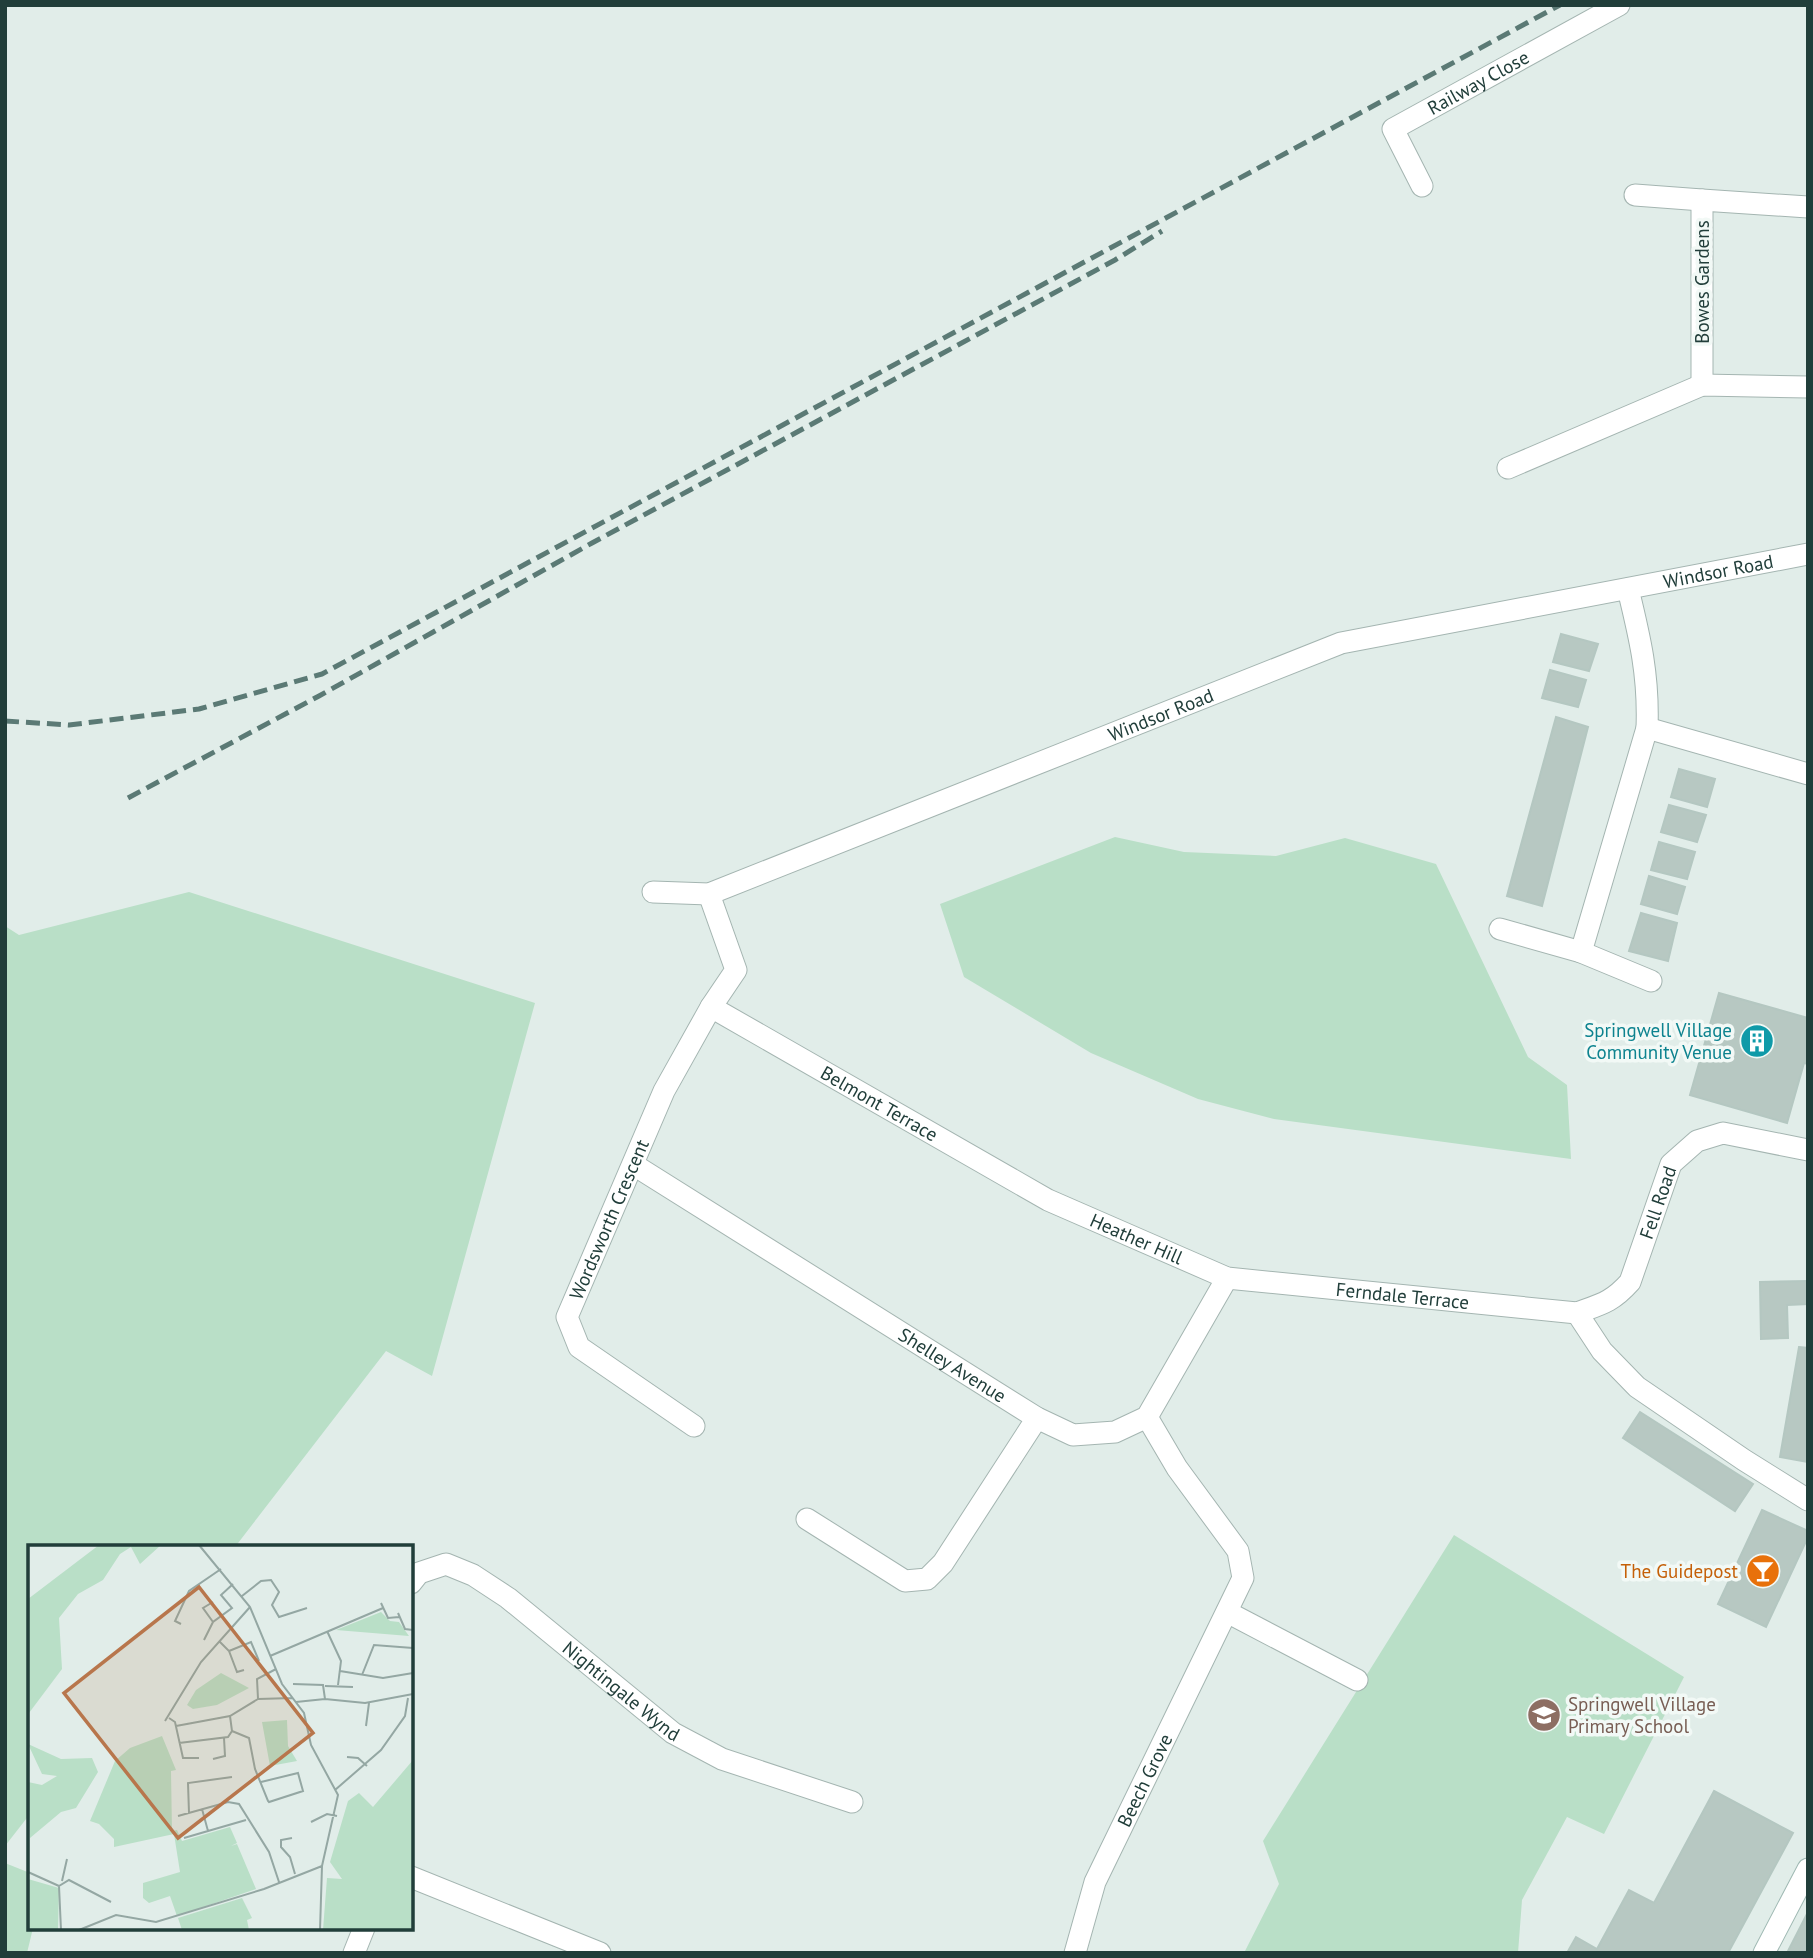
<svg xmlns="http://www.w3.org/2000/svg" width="1813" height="1958" viewBox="0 0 1813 1958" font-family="'PT Sans',sans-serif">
  <rect width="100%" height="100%" fill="#e1ede9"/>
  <path fill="#b9dfc7" d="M 1115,837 L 1184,852 L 1276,856 L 1345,838 L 1436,864 L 1528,1057 L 1567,1085 L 1571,1159 L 1274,1119 L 1198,1099 L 1091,1053 L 964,977 L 940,904 Z
    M 189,892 L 535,1003 L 432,1376 L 386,1351 L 235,1547 L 30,1547 L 30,1814 L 5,1846 L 5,926 L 19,935 Z
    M 1454,1535 L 1684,1677 L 1604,1834 L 1567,1817 L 1522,1900 L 1518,1953 L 1244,1953 L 1279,1884 L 1263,1841 Z
    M 5,1863 L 30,1873 L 30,1928 L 33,1928 L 27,1953 L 5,1953 Z"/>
  <path fill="#b7c8c2" stroke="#b4c7c1" stroke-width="2" d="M 1561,634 L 1598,644 L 1589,671 L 1553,662 Z
    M 1550,670 L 1586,680 L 1578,707 L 1542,698 Z
    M 1556,717 L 1588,727 L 1542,906 L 1507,896 Z
    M 1679,769 L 1715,779 L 1707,807 L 1671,797 Z
    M 1669,805 L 1706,815 L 1697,842 L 1661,832 Z
    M 1659,842 L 1695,852 L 1687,879 L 1651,870 Z
    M 1649,876 L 1685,887 L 1677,914 L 1641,904 Z
    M 1641,913 L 1677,923 L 1668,961 L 1629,951 Z
    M 1719,993 L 1808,1018 L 1808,1064 L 1804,1063 L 1787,1123 L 1690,1095 Z
    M 1808,1281 L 1808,1304 L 1787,1305 L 1788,1338 L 1761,1339 L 1760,1282 Z
    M 1799,1347 L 1808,1348 L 1808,1462 L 1780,1457 Z
    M 1640,1412 L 1753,1484 L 1735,1511 L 1623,1438 Z
    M 1762,1510 L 1808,1531 L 1808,1537 L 1766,1627 L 1718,1604 Z
    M 1714,1791 L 1793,1833 L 1728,1953 L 1567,1953 L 1576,1937 L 1597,1949 L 1629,1890 L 1654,1903 Z
    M 1808,1912 L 1808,1953 L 1787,1953 Z"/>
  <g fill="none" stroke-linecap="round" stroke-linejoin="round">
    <g stroke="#a4b5b1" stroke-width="23">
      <g id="minor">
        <path id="s1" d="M 1422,186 L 1393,129 L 1619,5"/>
        <path d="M 1635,195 L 1702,200"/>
        <path d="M 1702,385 L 1702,200 L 1808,207"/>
        <path d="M 1508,468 L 1702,385 L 1808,387"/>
        <path d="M 1628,589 C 1640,638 1649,676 1647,728 L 1581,952 L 1651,981"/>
        <path d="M 1647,728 L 1808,774"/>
        <path id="s2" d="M 653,892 L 709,894 L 1341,643 L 1808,554"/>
        <path d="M 1500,929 L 1581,952"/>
        <path id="s3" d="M 711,1007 L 1048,1200 L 1227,1278 L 1577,1313 C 1602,1304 1612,1302 1630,1282 L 1671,1164 L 1697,1141 L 1723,1133 L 1808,1150"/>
        <path id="s4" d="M 634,1165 L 1037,1418 L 1073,1435 L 1115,1432 L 1147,1417 L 1227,1278"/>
        <path d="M 1577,1313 L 1602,1351 L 1637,1387 L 1744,1460 L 1808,1500"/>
        <path id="s5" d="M 694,1426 L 579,1347 L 567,1317 L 664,1091 L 711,1007 L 736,970 L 709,894"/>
        <path d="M 807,1519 L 905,1581 L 927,1579 L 943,1563 L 1037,1418"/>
        <path id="s6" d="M 411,1583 L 419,1573 L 446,1564 L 473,1575 L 508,1598 L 673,1733 L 722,1759 L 852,1802"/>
        <path d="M 1227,1612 L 1357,1680"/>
        <path d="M 411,1877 L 600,1953"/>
        <path d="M 354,1953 L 364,1928"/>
        <path id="s7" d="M 1075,1953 L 1095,1882 L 1243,1578 L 1238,1551 L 1177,1468 L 1147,1417"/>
      </g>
    </g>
    <g stroke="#9fb9b3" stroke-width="23">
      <path id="secondary" d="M 1764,1953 L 1808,1869"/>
    </g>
    <use href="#minor" stroke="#fff" stroke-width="21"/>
    <use href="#secondary" stroke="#fff" stroke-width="21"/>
    <path stroke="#5b7a75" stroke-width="5" stroke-dasharray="14 7" stroke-linecap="butt" d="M 5,721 L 69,725 L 199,709 L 322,674 L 1560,5
      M 128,798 L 319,696 L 592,543 L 1115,260 L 1162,231"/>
  </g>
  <defs>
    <g id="building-disc" transform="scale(1.75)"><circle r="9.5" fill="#0f9aa8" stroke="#f2f9f6"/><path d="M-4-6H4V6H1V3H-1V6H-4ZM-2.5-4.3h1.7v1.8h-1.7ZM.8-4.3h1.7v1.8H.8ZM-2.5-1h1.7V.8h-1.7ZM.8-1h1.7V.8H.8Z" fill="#fff"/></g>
    <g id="bar-disc" transform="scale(1.75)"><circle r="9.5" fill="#e8710a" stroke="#f2f9f6"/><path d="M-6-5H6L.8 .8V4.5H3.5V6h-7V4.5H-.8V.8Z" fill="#fff"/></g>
    <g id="school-disc" transform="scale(1.75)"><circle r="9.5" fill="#8d6e63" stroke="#f2f9f6"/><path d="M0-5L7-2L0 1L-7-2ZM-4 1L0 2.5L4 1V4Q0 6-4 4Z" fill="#fff"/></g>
  </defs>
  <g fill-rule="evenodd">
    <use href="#building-disc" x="1757" y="1041"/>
    <use href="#bar-disc" x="1763" y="1571"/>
    <use href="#school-disc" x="1544" y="1715"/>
  </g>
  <g text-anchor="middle" stroke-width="7" stroke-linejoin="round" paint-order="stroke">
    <g font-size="19" fill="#213e3a" stroke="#f2f9f6">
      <text dy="7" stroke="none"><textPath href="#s1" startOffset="161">Railway Close</textPath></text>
      <text transform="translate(1702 282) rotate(-90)" y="7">Bowes Gardens</text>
      <text dy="7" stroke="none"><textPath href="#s2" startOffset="1120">Windsor Road</textPath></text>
      <text dy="7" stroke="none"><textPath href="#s2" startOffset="542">Windsor Road</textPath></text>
      <text dy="7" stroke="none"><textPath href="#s3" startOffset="194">Belmont Terrace</textPath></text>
      <text dy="7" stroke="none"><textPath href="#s3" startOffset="1082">Fell Road</textPath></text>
      <text dy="7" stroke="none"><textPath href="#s5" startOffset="278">Wordsworth Crescent</textPath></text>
      <text dy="7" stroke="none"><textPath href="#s3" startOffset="485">Heather Hill</textPath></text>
      <text dy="7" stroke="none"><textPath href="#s3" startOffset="760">Ferndale Terrace</textPath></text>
      <text dy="7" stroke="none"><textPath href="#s4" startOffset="376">Shelley Avenue</textPath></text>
      <text dy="7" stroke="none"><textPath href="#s6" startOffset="259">Nightingale Wynd</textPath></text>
      <text dy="7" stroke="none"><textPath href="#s7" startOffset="187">Beech Grove</textPath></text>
    </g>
    <g font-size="19" fill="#0d838f" stroke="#f2f9f6" text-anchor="end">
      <text x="1732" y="1037">Springwell Village<tspan x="1732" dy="22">Community Venue</tspan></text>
    </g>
    <g font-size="19" fill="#c56008" stroke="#f2f9f6" text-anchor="end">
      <text x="1738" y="1578">The Guidepost</text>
    </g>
    <g font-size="19" fill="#785e54" stroke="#f2f9f6" text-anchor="start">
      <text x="1568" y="1711">Springwell Village<tspan x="1568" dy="22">Primary School</tspan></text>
    </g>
  </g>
  <g transform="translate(28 1545)">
    <rect width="385" height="385" fill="#e1ede9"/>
    <path d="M 71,0 L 133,0 L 112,19 L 103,2 L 92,9 L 75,35 L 50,49 L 31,73 L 34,124 L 1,168 L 0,54 ZM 353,67 L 362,76 L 371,77 L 381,91 L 308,85 ZM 193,128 L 221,143 L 189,160 L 165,164 L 159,160 L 168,145 ZM 259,175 L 260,201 L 269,216 L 242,221 L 234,177 ZM 134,191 L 148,225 L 143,226 L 144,286 L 149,285 L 154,296 L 202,282 L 209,298 L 203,301 L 209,299 L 228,344 L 149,371 L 142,351 L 121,358 L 115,353 L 115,338 L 152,327 L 146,289 L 86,302 L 86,294 L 71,279 L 62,276 L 87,216 L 102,203 ZM 0,199 L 33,214 L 64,213 L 70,227 L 48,263 L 33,267 L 2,293 L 0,237 L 14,240 L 29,231 L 14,229 ZM 385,215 L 385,385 L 295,385 L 299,333 L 314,334 L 302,317 L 320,256 L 331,248 L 345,262 ZM 0,334 L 31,343 L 30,385 L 0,385 ZM 214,353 L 224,373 L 219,375 L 221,385 L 154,385 L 150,373 Z" fill="#b9dfc7"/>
    <path fill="none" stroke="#94a7a3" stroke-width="2" d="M 171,0 L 222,62 L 254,139 L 276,168 L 283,200 L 310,250 L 294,321 L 292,385M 214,51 L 233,36 L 243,35 L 251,47 L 244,60 L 251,72 L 279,63M 185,57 L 175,63 L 185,77M 353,58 L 360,73 L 371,72M 370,68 L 377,84 L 385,85M 153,79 L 147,76 L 161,46 L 193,24M 299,86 L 313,116 L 310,140M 176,95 L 185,77 L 204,63 L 193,50 L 205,39M 192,97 L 201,106 L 209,127 L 216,125M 201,106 L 223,97 L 231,116M 242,111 L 355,63M 312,126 L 355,133 L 385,128M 334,130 L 346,100 L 385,103M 265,139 L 295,140 L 297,154M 297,141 L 325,142M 230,154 L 229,134 L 248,124M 230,154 L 265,153M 268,157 L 297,154 L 337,158 L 385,149M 141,173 L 147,177 L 155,213 L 171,213M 137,176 L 173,117 L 222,62M 148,181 L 202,171 L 230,154M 338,181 L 341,158M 204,186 L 221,193 L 227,224 L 240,256 L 241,257 L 275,246 L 270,228 L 233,237M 151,198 L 200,192 L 204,186 L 202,171M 319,212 L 330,213 L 339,221M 185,214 L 197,211 L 196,193M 307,245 L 353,205 L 377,171 L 380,153M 161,268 L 160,238 L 204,232M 150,271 L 200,257 L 211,259 L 241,307 L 251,337M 283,277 L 299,269 L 309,271M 180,286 L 218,275M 156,293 L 180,286 L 174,264M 264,293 L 253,295 L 253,302 L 262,312 L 267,329M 0,327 L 31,341M 34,336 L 39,314M 31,341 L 41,335 L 83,357M 31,341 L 33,385M 51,385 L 88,370 L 128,377 L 236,344 L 294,321"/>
    <path fill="#b8764c" fill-opacity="0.15" stroke="#b8764c" stroke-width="3.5" d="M 171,42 L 285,188 L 150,293 L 36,148 Z"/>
    <rect width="385" height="385" fill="none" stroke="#213e3a" stroke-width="3.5"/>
  </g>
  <rect width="1813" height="1958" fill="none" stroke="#213e3a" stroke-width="14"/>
</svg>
